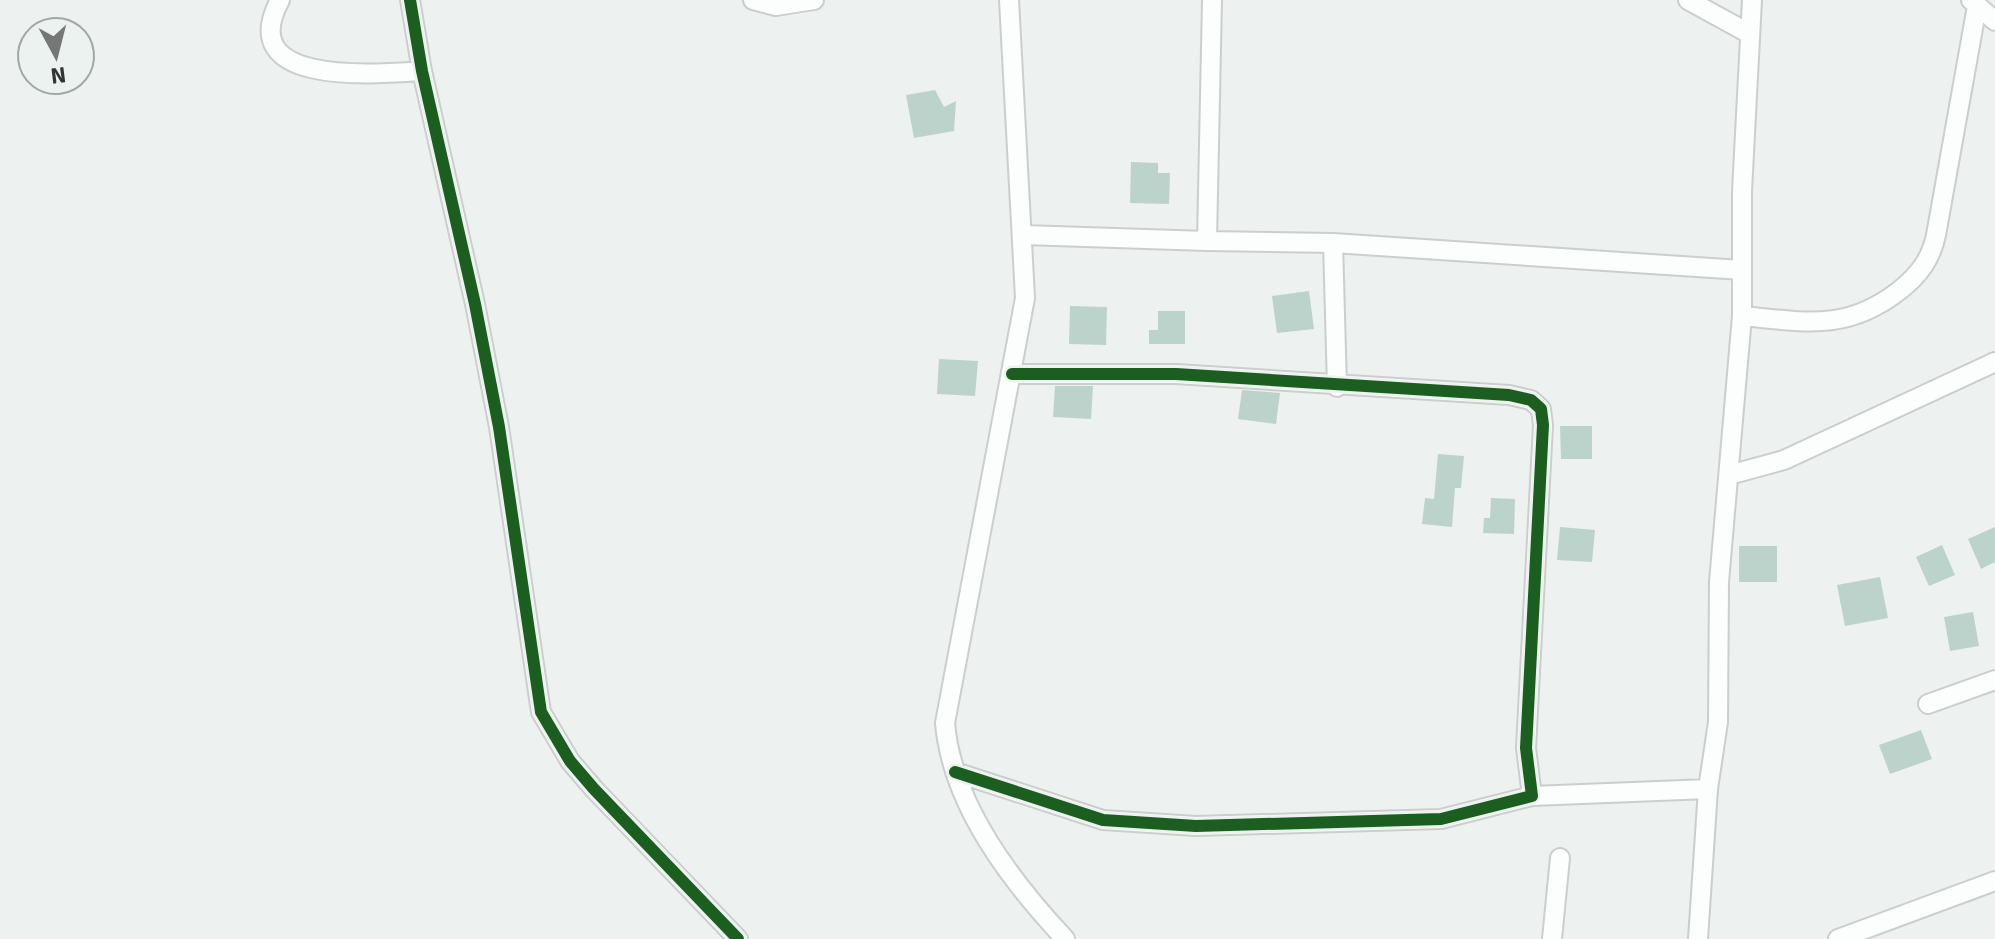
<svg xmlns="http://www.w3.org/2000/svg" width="1995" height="939" viewBox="0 0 1995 939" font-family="Signika,sans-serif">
  <rect width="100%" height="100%" fill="#edf1ef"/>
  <path fill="#bcd3cc" d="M 935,90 L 944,107 L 956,101 L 954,131 L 914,138 L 906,95 Z
    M 1131,162 L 1158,163 L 1158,173 L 1170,173 L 1169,204 L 1130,203 Z
    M 1309,291 L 1314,329 L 1277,333 L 1272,296 Z
    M 1070,306 L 1107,307 L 1106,345 L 1069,344 Z
    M 1158,311 L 1185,311 L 1185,344 L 1149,344 L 1149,330 L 1158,330 Z
    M 939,359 L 978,361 L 975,396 L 937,394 Z
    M 1055,386 L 1093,386 L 1091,419 L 1053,417 Z
    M 1242,390 L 1280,393 L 1276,424 L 1238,419 Z
    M 1560,426 L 1592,426 L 1592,459 L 1561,459 Z
    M 1438,454 L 1464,456 L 1461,488 L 1455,488 L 1452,527 L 1422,524 L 1425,498 L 1434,499 Z
    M 1491,498 L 1515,499 L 1514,534 L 1483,533 L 1484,518 L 1490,518 Z
    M 1560,527 L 1595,530 L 1592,562 L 1557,560 Z
    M 1995,527 L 1995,562 L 1981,569 L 1968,539 Z
    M 1942,545 L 1955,575 L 1929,586 L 1916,557 Z
    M 1739,546 L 1777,546 L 1777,582 L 1739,582 Z
    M 1880,577 L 1888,618 L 1845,626 L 1837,585 Z
    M 1973,612 L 1979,646 L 1950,651 L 1944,617 Z
    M 1921,730 L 1932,759 L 1890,774 L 1879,745 Z"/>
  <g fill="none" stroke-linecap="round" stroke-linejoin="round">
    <g stroke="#cbcecd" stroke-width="22">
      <path id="street" d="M 280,0 C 233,87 376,74 422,71
        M 410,0 L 422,71 L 475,304 L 499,427 L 541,712 L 570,761 L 594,789 L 738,939
        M 753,0 L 776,6 L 814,0
        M 1009,0 L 1025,298 L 945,723 C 952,805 1011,881 1065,939
        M 1212,0 L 1207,241 L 1333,243 L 1742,270
        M 1688,0 L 1750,34
        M 1971,0 L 1995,21
        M 1024,235 L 1207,241
        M 1333,243 L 1337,387
        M 1742,316 C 1805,322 1847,332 1900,290 C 1919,275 1931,259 1936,235 L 1977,6
        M 1729,475 L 1784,460 L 1995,362
        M 1928,704 L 1995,680
        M 955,772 L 1103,820 L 1196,826 L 1441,819 L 1532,796 L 1526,748 L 1543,425 L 1541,409 L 1531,400 L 1509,395 L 1176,374 L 1012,374
        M 1532,796 L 1708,789
        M 1552,939 L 1560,858
        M 1698,939 L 1708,789 L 1718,722 L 1719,582 L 1742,316 L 1742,191 L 1752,0
        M 1838,939 L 1995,881"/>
    </g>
    <use href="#street" stroke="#fcfdfd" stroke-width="18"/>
    <g stroke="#ecf2f0" stroke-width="17">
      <path id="cycleway" d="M 410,0 L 422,71 L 475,304 L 499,427 L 541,712 L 570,761 L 594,789 L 738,939
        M 955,772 L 1103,820 L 1196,826 L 1441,819 L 1532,796 L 1526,748 L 1543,425 L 1541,409 L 1531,400 L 1509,395 L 1176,374 L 1012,374"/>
    </g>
    <use href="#cycleway" stroke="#1b5e20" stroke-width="12"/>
  </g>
  <g transform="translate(56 56) rotate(173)"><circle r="38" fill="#ecf2f0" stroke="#a2a6a5" stroke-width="2"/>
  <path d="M0-6L14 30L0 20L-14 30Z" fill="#747775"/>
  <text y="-12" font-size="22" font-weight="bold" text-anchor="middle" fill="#333534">N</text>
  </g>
</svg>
